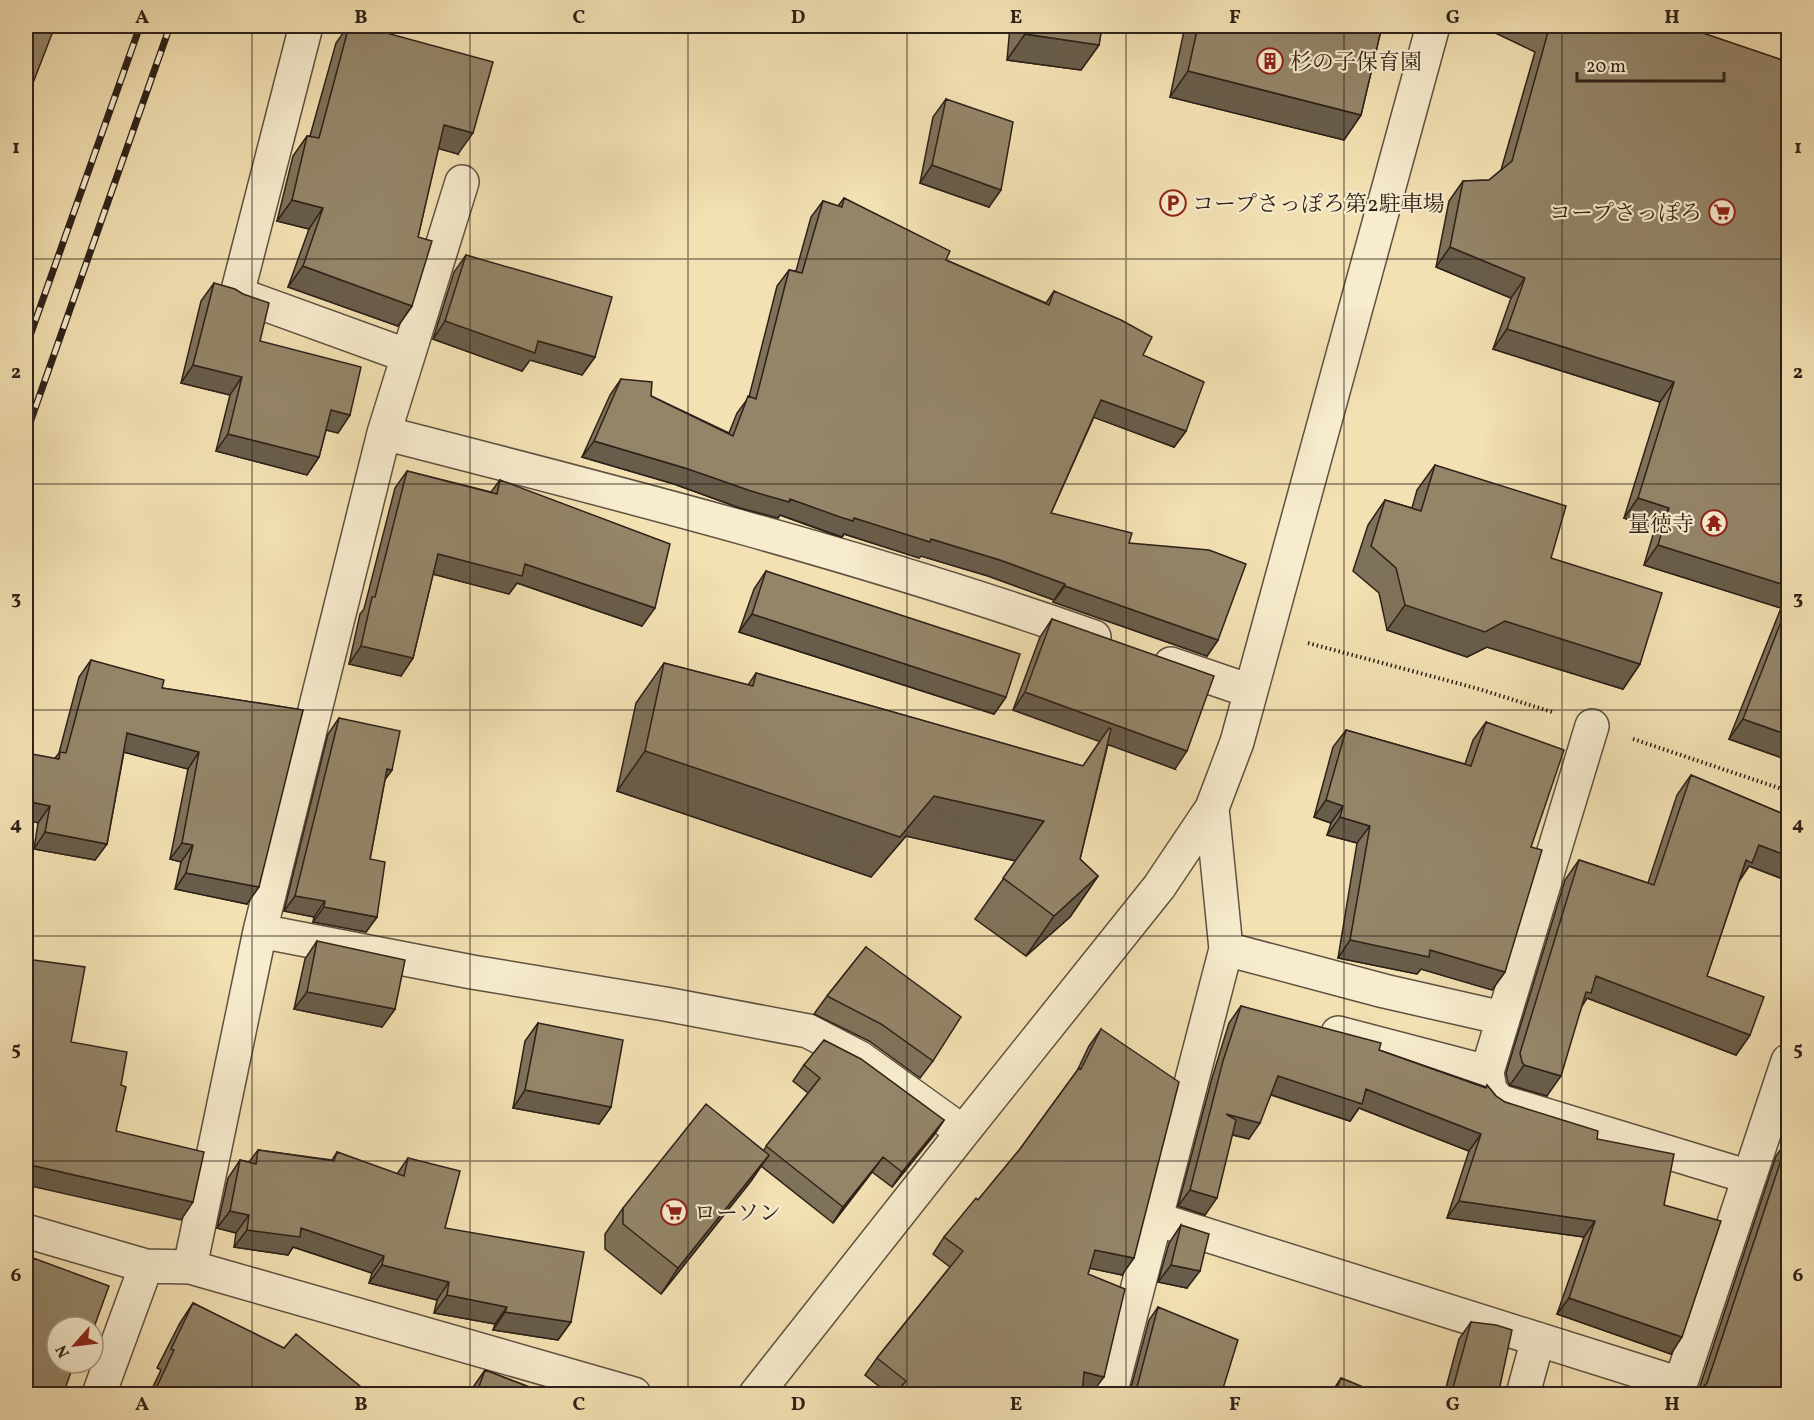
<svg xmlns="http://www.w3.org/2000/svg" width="1814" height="1420" viewBox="0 0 1814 1420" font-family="Vollkorn,'Noto Serif JP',serif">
  <rect width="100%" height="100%" fill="#f3e1b3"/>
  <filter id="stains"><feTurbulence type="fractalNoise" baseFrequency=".00333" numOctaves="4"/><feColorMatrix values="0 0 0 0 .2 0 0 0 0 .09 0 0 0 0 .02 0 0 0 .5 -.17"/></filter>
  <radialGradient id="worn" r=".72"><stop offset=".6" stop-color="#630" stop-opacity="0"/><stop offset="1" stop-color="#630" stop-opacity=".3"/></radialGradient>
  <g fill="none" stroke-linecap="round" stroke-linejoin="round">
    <g stroke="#5f5140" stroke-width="36">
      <path id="minor" d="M 408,356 L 462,182
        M 384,433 C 622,494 862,555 1094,637
        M 1171,664 L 1250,691
        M 1592,726 L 1487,1072 L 1490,1090 L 1499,1101 L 1749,1177
        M 260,931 L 472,972 L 665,1004 L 808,1031 L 860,1058 L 963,1132
        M 1226,949 L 1384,991 L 1503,1018
        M 1338,1033 L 1487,1072
        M 1156,1219 L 1680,1384
        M 26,1231 L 146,1266 L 190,1267 L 634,1394
        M 190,1267 L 260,931 L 384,433 L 408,356 L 237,294 L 306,26
        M 99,1394 L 146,1266
        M 756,1394 L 963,1132 L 1159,887 L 1212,808 L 1237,742 L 1433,26
        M 1110,1394 L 1226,949 L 1212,808
        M 1523,1394 L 1538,1339
        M 1677,1394 L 1788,1061"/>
    </g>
    <path stroke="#2e2119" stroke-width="4" stroke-dasharray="1.5 3" stroke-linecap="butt" d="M 1308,643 L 1479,689 L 1552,712
      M 1633,739 L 1788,791"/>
    <use href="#minor" stroke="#f7ecce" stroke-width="33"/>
    <g stroke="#2e2119" stroke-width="7">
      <path id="rail" d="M 26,347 L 140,26
        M 26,434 L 170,26"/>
    </g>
    <use href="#rail" stroke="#f7ecce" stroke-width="4.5" stroke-dasharray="14" stroke-linecap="butt"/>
  </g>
  <path fill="#7f725a" stroke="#2e2119" stroke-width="1.5" d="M 348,26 L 361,26 L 458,154 L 438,148 L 418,237 L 412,306 L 398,326 L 288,287 L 309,229 L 277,221 L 293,156 L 307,136 L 310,136 L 336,43 Z
    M 1010,26 L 1102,26 L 1099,45 L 1081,70 L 1007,60 Z
    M 1185,26 L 1382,26 L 1361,115 L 1344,140 L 1170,97 Z
    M 1490,26 L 1682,26 L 1788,62 L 1788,760 L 1729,739 L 1781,608 L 1644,565 L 1655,528 L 1624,518 L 1660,402 L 1493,349 L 1511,298 L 1436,267 L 1449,201 L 1463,181 L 1489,180 L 1501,170 L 1535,52 L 1489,30 Z
    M 946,99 L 989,207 L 920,183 L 933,117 Z
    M 844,198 L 946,260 L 1046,303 L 1054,291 L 1143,355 L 1186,431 L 1174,447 L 1094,417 L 1051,513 L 1129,543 L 1218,640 L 1207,656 L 1053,602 L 1054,600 L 988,576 L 921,556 L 919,558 L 844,534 L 842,537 L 829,533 L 780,515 L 778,518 L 740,508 L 674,484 L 582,457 L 610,395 L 621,379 L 651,396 L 729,433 L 737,413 L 749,397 L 777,286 L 789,270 L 796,271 L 811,217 L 823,201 L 838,206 Z
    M 466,255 L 595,357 L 582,375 L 530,360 L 522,371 L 433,339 L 454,272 Z
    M 214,283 L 260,341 L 350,415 L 338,433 L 326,430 L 319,457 L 307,475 L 216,451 L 230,395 L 181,383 L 201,301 Z
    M 1435,465 L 1551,558 L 1640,664 L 1623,689 L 1487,647 L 1467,657 L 1387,630 L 1379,593 L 1353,571 L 1368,525 L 1385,500 L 1412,508 L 1417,490 Z
    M 407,471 L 491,492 L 500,480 L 642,626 L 517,583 L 509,594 L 433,574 L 413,658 L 401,676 L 349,664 L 360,614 L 364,609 L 395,488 Z
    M 766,571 L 1006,697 L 994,714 L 739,632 L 754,589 Z
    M 1052,619 L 1175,769 L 1108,744 L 1080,859 L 1098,876 L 1070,917 L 1026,956 L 975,919 L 1016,861 L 906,836 L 871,877 L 617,791 L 636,703 L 664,663 L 748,685 L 756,673 L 1083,766 L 1100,741 L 1013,710 L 1040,637 Z
    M 91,660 L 162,688 L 303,710 L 247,904 L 175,889 L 181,862 L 170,859 L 188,769 L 124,752 L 107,844 L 95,860 L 34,849 L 38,823 L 55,758 L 59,753 L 79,677 Z
    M 339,718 L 392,770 L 385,779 L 370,859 L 377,917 L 366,932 L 313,922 L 314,917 L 284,911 L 328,734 Z
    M 1486,722 L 1531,847 L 1505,972 L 1492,990 L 1421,969 L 1417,974 L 1338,958 L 1357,843 L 1327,835 L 1331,823 L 1314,817 L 1333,747 L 1346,730 L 1465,764 L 1473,740 Z
    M 1691,775 L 1788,816 L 1788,881 L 1749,866 L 1739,881 L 1707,976 L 1750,1035 L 1736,1055 L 1587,998 L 1582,1006 L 1547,1096 L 1510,1085 L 1508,1082 L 1506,1073 L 1565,880 L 1579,860 L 1648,883 L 1677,795 Z
    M 317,941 L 395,1009 L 382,1027 L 294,1009 L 305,959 Z
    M 866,947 L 933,1061 L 920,1078 L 869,1041 L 814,1014 L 827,996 Z
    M 1241,1006 L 1379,1050 L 1486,1087 L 1487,1085 L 1496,1096 L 1505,1102 L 1597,1139 L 1664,1205 L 1671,1354 L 1557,1314 L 1584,1237 L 1447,1218 L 1469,1151 L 1359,1108 L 1350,1121 L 1271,1095 L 1249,1139 L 1232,1135 L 1205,1215 L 1178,1206 L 1212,1078 L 1229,1023 Z
    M 538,1023 L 611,1107 L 599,1124 L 513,1108 L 525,1041 Z
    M 1101,1029 L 1122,1275 L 1090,1268 L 1088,1274 L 1092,1393 L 1083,1392 L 1082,1395 L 890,1395 L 865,1375 L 877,1358 L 950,1267 L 933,1254 L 944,1237 L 978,1200 L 1020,1149 L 1077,1071 L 1089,1046 Z
    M 804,1065 L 944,1120 L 934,1135 L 892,1187 L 872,1172 L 833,1223 L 761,1166 L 751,1181 L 661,1294 L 605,1249 L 605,1234 L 623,1208 L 763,1151 L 808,1093 L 793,1081 Z
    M 1788,1139 L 1788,1395 L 1697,1395 L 1776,1156 Z
    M 258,1150 L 332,1160 L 337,1152 L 397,1174 L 408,1158 L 445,1228 L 571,1322 L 558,1340 L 493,1330 L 495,1324 L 434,1313 L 437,1300 L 369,1283 L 372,1273 L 293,1247 L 288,1255 L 234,1247 L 236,1233 L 217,1228 L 228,1178 L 240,1160 L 249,1162 Z
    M 1181,1225 L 1187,1288 L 1158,1282 L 1169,1243 Z
    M 33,1258 L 57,1327 L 26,1268 Z
    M 193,1303 L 371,1395 L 149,1395 L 161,1370 L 157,1368 L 180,1323 Z
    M 1158,1307 L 1221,1395 L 1129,1395 L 1149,1320 Z
    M 1471,1322 L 1498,1395 L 1444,1395 L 1459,1339 Z
    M 485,1370 L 550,1395 L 470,1395 L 471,1390 Z
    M 1341,1378 L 1381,1395 L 1330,1395 Z"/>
  <path fill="#685d4a" stroke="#2e2119" stroke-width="1.5" d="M 1025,34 L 1099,45 L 1081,70 L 1007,60 Z
    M 1188,71 L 1361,115 L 1344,140 L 1170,97 Z
    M 444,125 L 473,133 L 458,154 L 429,146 Z
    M 932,165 L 1001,190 L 989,207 L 920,183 Z
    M 292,200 L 323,208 L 309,229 L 277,221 Z
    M 1450,247 L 1525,278 L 1511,298 L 1436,267 Z
    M 303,266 L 412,306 L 398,326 L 288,287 Z
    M 445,321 L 538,341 L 595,357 L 582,375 L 530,360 L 522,371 L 433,339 Z
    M 1507,329 L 1674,382 L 1660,402 L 1493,349 Z
    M 193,365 L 242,377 L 230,395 L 181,383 Z
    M 1101,400 L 1186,431 L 1174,447 L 1090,416 Z
    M 331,410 L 350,415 L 338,433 L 319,428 Z
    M 228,434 L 319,457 L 307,475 L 216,451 Z
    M 594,441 L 854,518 L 931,539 L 1000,560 L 1065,584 L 1054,600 L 988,576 L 921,556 L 919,558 L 844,534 L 842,537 L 780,515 L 778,518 L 740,508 L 674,484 L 582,457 Z
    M 1638,498 L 1669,508 L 1655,528 L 1624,518 Z
    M 1658,545 L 1788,586 L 1788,597 L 1781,608 L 1644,565 Z
    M 438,554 L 525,564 L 655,608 L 642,626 L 517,583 L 509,594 L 425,572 Z
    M 1065,586 L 1218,640 L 1207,656 L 1053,602 Z
    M 1405,605 L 1505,621 L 1640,664 L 1623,689 L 1487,647 L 1467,657 L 1387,630 Z
    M 752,614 L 1006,697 L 994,714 L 739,632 Z
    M 361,646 L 413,658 L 401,676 L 349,664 Z
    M 1025,692 L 1187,751 L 1175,769 L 1013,710 Z
    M 1743,719 L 1788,735 L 1788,760 L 1729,739 Z
    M 127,733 L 199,752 L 188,769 L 116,750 Z
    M 645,751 L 934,796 L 1044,821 L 1016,861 L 906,836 L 871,877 L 617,791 Z
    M 387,769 L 392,770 L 381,785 Z
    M 1326,800 L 1343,806 L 1331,823 L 1314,817 Z
    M 26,801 L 50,806 L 38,823 L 26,820 Z
    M 1340,817 L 1370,826 L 1357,843 L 1327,835 Z
    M 45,832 L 107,844 L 95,860 L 34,849 Z
    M 182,843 L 193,845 L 181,862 L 170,859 Z
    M 1759,845 L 1788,856 L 1788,881 L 1749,866 L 1738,883 L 1746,860 Z
    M 186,873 L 259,887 L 247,904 L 175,889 Z
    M 1098,876 L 1070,917 L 1026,956 L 1054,916 Z
    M 295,896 L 325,901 L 314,917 L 284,911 Z
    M 324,907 L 377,917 L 366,932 L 313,922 Z
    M 1350,940 L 1430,950 L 1505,972 L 1492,990 L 1421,969 L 1417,974 L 1338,958 Z
    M 1596,976 L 1750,1035 L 1736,1055 L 1587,998 L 1577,1013 L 1582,996 Z
    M 307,992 L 395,1009 L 382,1027 L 294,1009 Z
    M 1524,1065 L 1561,1076 L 1547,1096 L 1510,1085 Z
    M 1278,1076 L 1366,1089 L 1481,1134 L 1469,1151 L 1359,1108 L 1350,1121 L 1266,1093 Z
    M 525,1090 L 611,1107 L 599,1124 L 513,1108 Z
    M 1226,1114 L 1260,1123 L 1249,1139 L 1215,1130 Z
    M 944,1120 L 934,1135 L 892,1187 L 902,1172 Z
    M 769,1155 L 751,1181 L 661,1294 L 678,1268 Z
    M 883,1157 L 872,1172 L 833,1223 L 843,1207 Z
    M 26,1164 L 193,1202 L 181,1220 L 26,1185 Z
    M 1190,1190 L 1217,1198 L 1205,1215 L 1178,1206 Z
    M 1459,1201 L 1595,1221 L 1584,1237 L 1447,1218 Z
    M 230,1211 L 249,1215 L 236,1233 L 217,1228 Z
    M 301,1228 L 384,1256 L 372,1273 L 293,1247 L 288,1255 L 234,1247 L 247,1230 Z
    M 1095,1250 L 1134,1258 L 1122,1275 L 1084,1267 Z
    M 382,1265 L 449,1282 L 437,1300 L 369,1283 Z
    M 1171,1265 L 1200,1271 L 1187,1288 L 1158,1282 Z
    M 447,1295 L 507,1307 L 495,1324 L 434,1313 Z
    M 1569,1298 L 1682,1337 L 1671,1354 L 1557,1314 Z
    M 505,1312 L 571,1322 L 558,1340 L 493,1330 Z
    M 1084,1372 L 1104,1377 L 1092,1393 L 1073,1389 Z
    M 1137,1387 L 1171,1395 L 1131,1395 Z"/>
  <path fill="#948569" stroke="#2e2119" stroke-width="1.5" d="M 26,26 L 55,26 L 26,101 Z
    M 349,26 L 361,26 L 493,62 L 473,133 L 444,125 L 418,237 L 432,241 L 412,306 L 303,266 L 323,208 L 292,200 L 307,136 L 319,138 Z
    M 1026,26 L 1102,26 L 1099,45 L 1025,34 Z
    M 1198,26 L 1382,26 L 1361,115 L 1188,71 Z
    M 1534,26 L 1682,26 L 1788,62 L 1788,586 L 1658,545 L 1669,508 L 1638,498 L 1674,382 L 1507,329 L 1525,278 L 1450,247 L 1463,181 L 1489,180 L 1512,161 L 1548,32 Z
    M 946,99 L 1013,122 L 1001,190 L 932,165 Z
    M 844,198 L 950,251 L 946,260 L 1049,305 L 1054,291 L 1121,320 L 1152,337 L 1143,355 L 1204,382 L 1186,431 L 1101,400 L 1051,513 L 1132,533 L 1129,543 L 1209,550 L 1246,564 L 1218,640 L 1065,586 L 1065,584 L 1000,560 L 931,539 L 930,542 L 854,518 L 853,521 L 840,517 L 790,499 L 789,502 L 751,491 L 685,468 L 594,441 L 621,379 L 652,382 L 651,396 L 733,436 L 748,396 L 756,399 L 789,270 L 802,273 L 823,201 L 842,207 Z
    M 466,255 L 612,297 L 595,357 L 538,341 L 535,353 L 445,321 Z
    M 214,283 L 235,289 L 243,294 L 269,303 L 260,341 L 361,367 L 350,415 L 331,410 L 319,457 L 228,434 L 242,377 L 193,365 Z
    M 1435,465 L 1566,506 L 1551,558 L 1662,593 L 1640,664 L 1505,621 L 1485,632 L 1405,605 L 1396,568 L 1371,546 L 1385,500 L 1421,511 Z
    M 407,471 L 497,494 L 500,480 L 670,544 L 655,608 L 525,564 L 522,576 L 438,554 L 413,658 L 361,646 L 372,597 L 375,597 Z
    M 766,571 L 1020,654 L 1006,697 L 752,614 Z
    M 1788,604 L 1788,735 L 1743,719 Z
    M 1052,619 L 1214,676 L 1187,751 L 1025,692 Z
    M 91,660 L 164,680 L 162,688 L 303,710 L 259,887 L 186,873 L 193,845 L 182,843 L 199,752 L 127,733 L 107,844 L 45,832 L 50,806 L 26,801 L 26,753 L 59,759 L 60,752 L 66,753 Z
    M 664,663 L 753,686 L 756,673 L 1083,766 L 1109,728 L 1111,729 L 1080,859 L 1098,876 L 1054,916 L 1003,878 L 1044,821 L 934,796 L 900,837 L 645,751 Z
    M 339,718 L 400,731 L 392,770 L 387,769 L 370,859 L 385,862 L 377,917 L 324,907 L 325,901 L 295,896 Z
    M 1486,722 L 1564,750 L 1531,847 L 1542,850 L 1505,972 L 1430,950 L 1429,957 L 1350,940 L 1370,826 L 1340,817 L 1343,806 L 1326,800 L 1346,730 L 1471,766 Z
    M 1691,775 L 1788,816 L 1788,856 L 1759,845 L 1752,863 L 1746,860 L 1707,976 L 1764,997 L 1750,1035 L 1596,976 L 1591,993 L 1586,992 L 1561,1076 L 1524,1065 L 1522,1062 L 1520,1053 L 1579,860 L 1654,885 Z
    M 317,941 L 405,960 L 395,1009 L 307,992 Z
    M 866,947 L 961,1017 L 933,1061 L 881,1024 L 827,996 Z
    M 26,959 L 85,967 L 71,1042 L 127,1052 L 121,1085 L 126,1087 L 116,1131 L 204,1152 L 193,1202 L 26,1164 Z
    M 1241,1006 L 1381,1043 L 1379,1050 L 1486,1088 L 1487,1085 L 1496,1096 L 1505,1102 L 1598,1131 L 1597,1139 L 1674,1154 L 1664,1205 L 1721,1221 L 1682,1337 L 1569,1298 L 1595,1221 L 1459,1201 L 1481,1134 L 1366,1089 L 1362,1104 L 1278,1076 L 1260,1123 L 1226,1114 L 1236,1120 L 1217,1198 L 1190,1190 L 1223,1061 Z
    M 538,1023 L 623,1040 L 611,1107 L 525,1090 Z
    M 1101,1029 L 1179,1082 L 1134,1258 L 1095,1250 L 1088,1274 L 1125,1289 L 1104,1377 L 1084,1372 L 1082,1395 L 909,1395 L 900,1388 L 906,1381 L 877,1358 L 963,1251 L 944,1237 L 976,1198 L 978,1200 L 1020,1149 L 1079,1068 L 1081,1069 Z
    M 824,1040 L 861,1059 L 944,1120 L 902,1172 L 883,1157 L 843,1207 L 766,1146 L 820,1078 L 804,1065 Z
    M 706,1104 L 769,1155 L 678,1268 L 623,1224 L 623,1208 Z
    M 1788,1139 L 1788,1395 L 1698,1395 L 1698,1392 L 1707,1383 Z
    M 258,1150 L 334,1161 L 337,1152 L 404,1176 L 408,1158 L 460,1171 L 445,1228 L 584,1252 L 571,1322 L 505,1312 L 507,1307 L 447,1295 L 449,1282 L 382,1265 L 384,1256 L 301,1228 L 300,1237 L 247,1230 L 249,1215 L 230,1211 L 240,1160 L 256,1164 Z
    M 1181,1225 L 1209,1234 L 1200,1271 L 1171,1265 Z
    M 33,1258 L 109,1286 L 93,1330 L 93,1327 L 57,1327 L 57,1363 L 74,1363 L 63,1395 L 26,1395 L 26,1268 L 29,1269 Z
    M 193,1303 L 284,1348 L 296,1334 L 371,1395 L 153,1395 L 174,1350 L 171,1349 Z
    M 1158,1307 L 1238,1340 L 1221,1395 L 1171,1395 L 1137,1387 Z
    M 1471,1322 L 1496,1325 L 1512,1330 L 1498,1395 L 1451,1395 Z
    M 485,1370 L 550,1395 L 476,1395 Z
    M 1341,1378 L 1380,1394 L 1381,1395 L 1334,1395 Z"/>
  <path fill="none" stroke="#2e2119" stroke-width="1.5" stroke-opacity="0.55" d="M 252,26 L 252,1394M 470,26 L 470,1394M 688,26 L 688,1394M 907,26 L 907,1394M 1126,26 L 1126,1394M 1344,26 L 1344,1394M 1562,26 L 1562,1394M 26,259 L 1788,259M 26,484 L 1788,484M 26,710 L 1788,710M 26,936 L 1788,936M 26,1161 L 1788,1161"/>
  <defs>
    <g id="building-ring" transform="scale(1.35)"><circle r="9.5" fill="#f7ecce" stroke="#8f2418" stroke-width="1.5"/><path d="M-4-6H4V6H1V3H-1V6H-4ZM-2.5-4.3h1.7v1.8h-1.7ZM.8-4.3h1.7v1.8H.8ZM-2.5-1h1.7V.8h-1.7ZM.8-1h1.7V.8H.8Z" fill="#8f2418"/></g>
    <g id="parking-ring" transform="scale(1.35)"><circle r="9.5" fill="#f7ecce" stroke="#8f2418" stroke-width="1.5"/><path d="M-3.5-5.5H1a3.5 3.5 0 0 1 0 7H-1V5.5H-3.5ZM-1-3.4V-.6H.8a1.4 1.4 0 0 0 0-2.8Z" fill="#8f2418"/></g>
    <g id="supermarket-ring" transform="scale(1.35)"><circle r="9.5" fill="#f7ecce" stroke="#8f2418" stroke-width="1.5"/><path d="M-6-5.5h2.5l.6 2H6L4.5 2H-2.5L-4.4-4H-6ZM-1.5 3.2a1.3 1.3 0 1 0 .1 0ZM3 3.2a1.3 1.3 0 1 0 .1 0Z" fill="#8f2418"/></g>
    <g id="temple-ring" transform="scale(1.35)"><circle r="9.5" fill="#f7ecce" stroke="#8f2418" stroke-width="1.5"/><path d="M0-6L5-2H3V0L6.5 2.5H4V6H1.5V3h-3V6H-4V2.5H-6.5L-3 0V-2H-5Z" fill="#8f2418"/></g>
  </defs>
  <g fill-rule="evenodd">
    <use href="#building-ring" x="1270" y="61"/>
    <use href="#parking-ring" x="1173" y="203"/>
    <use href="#supermarket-ring" x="1722" y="212"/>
    <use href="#temple-ring" x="1714" y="523"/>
    <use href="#supermarket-ring" x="674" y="1212"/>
  </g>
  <g text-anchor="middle" stroke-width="4.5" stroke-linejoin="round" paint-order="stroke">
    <g font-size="22" fill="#2e2119" stroke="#f7ecce" text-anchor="start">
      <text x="1290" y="69">杉の子保育園</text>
      <text x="1192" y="211">コープさっぽろ第2駐車場</text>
      <text x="1702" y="220" text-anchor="end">コープさっぽろ</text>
      <text x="1694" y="531" text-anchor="end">量徳寺</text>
      <text x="694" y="1220">ローソン</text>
    </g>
  </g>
  <rect width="1814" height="1420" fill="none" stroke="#f3e1b3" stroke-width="66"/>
  <g transform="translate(75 1345) rotate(242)"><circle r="28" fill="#f7ecce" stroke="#a79b86" stroke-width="1.5"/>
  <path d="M0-4.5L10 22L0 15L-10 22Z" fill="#8f2418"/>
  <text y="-9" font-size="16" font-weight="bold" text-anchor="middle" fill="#2e2119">N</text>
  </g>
  <path d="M1577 72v9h147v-9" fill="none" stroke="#2e2119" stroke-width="3"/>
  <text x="1586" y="72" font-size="18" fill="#2e2119" stroke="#f7ecce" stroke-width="4.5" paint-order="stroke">20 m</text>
  <rect x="33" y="33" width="1748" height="1354" fill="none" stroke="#2e2119" stroke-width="2"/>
  <g font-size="20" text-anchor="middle" font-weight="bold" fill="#2e2119">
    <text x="142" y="23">A</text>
    <text x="361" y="23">B</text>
    <text x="579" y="23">C</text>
    <text x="798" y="23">D</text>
    <text x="1016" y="23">E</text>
    <text x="1235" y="23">F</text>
    <text x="1453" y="23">G</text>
    <text x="1672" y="23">H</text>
    <text x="16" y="153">1</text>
    <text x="1798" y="153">1</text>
    <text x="16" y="378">2</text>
    <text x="1798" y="378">2</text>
    <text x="16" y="604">3</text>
    <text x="1798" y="604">3</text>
    <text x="16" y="830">4</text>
    <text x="1798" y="830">4</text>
    <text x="16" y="1055">5</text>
    <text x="1798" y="1055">5</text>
    <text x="16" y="1281">6</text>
    <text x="1798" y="1281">6</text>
    <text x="142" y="1410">A</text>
    <text x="361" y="1410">B</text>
    <text x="579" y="1410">C</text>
    <text x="798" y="1410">D</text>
    <text x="1016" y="1410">E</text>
    <text x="1235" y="1410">F</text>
    <text x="1453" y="1410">G</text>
    <text x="1672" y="1410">H</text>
  </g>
  <rect width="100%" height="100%" filter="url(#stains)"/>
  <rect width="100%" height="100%" fill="url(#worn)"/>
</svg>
